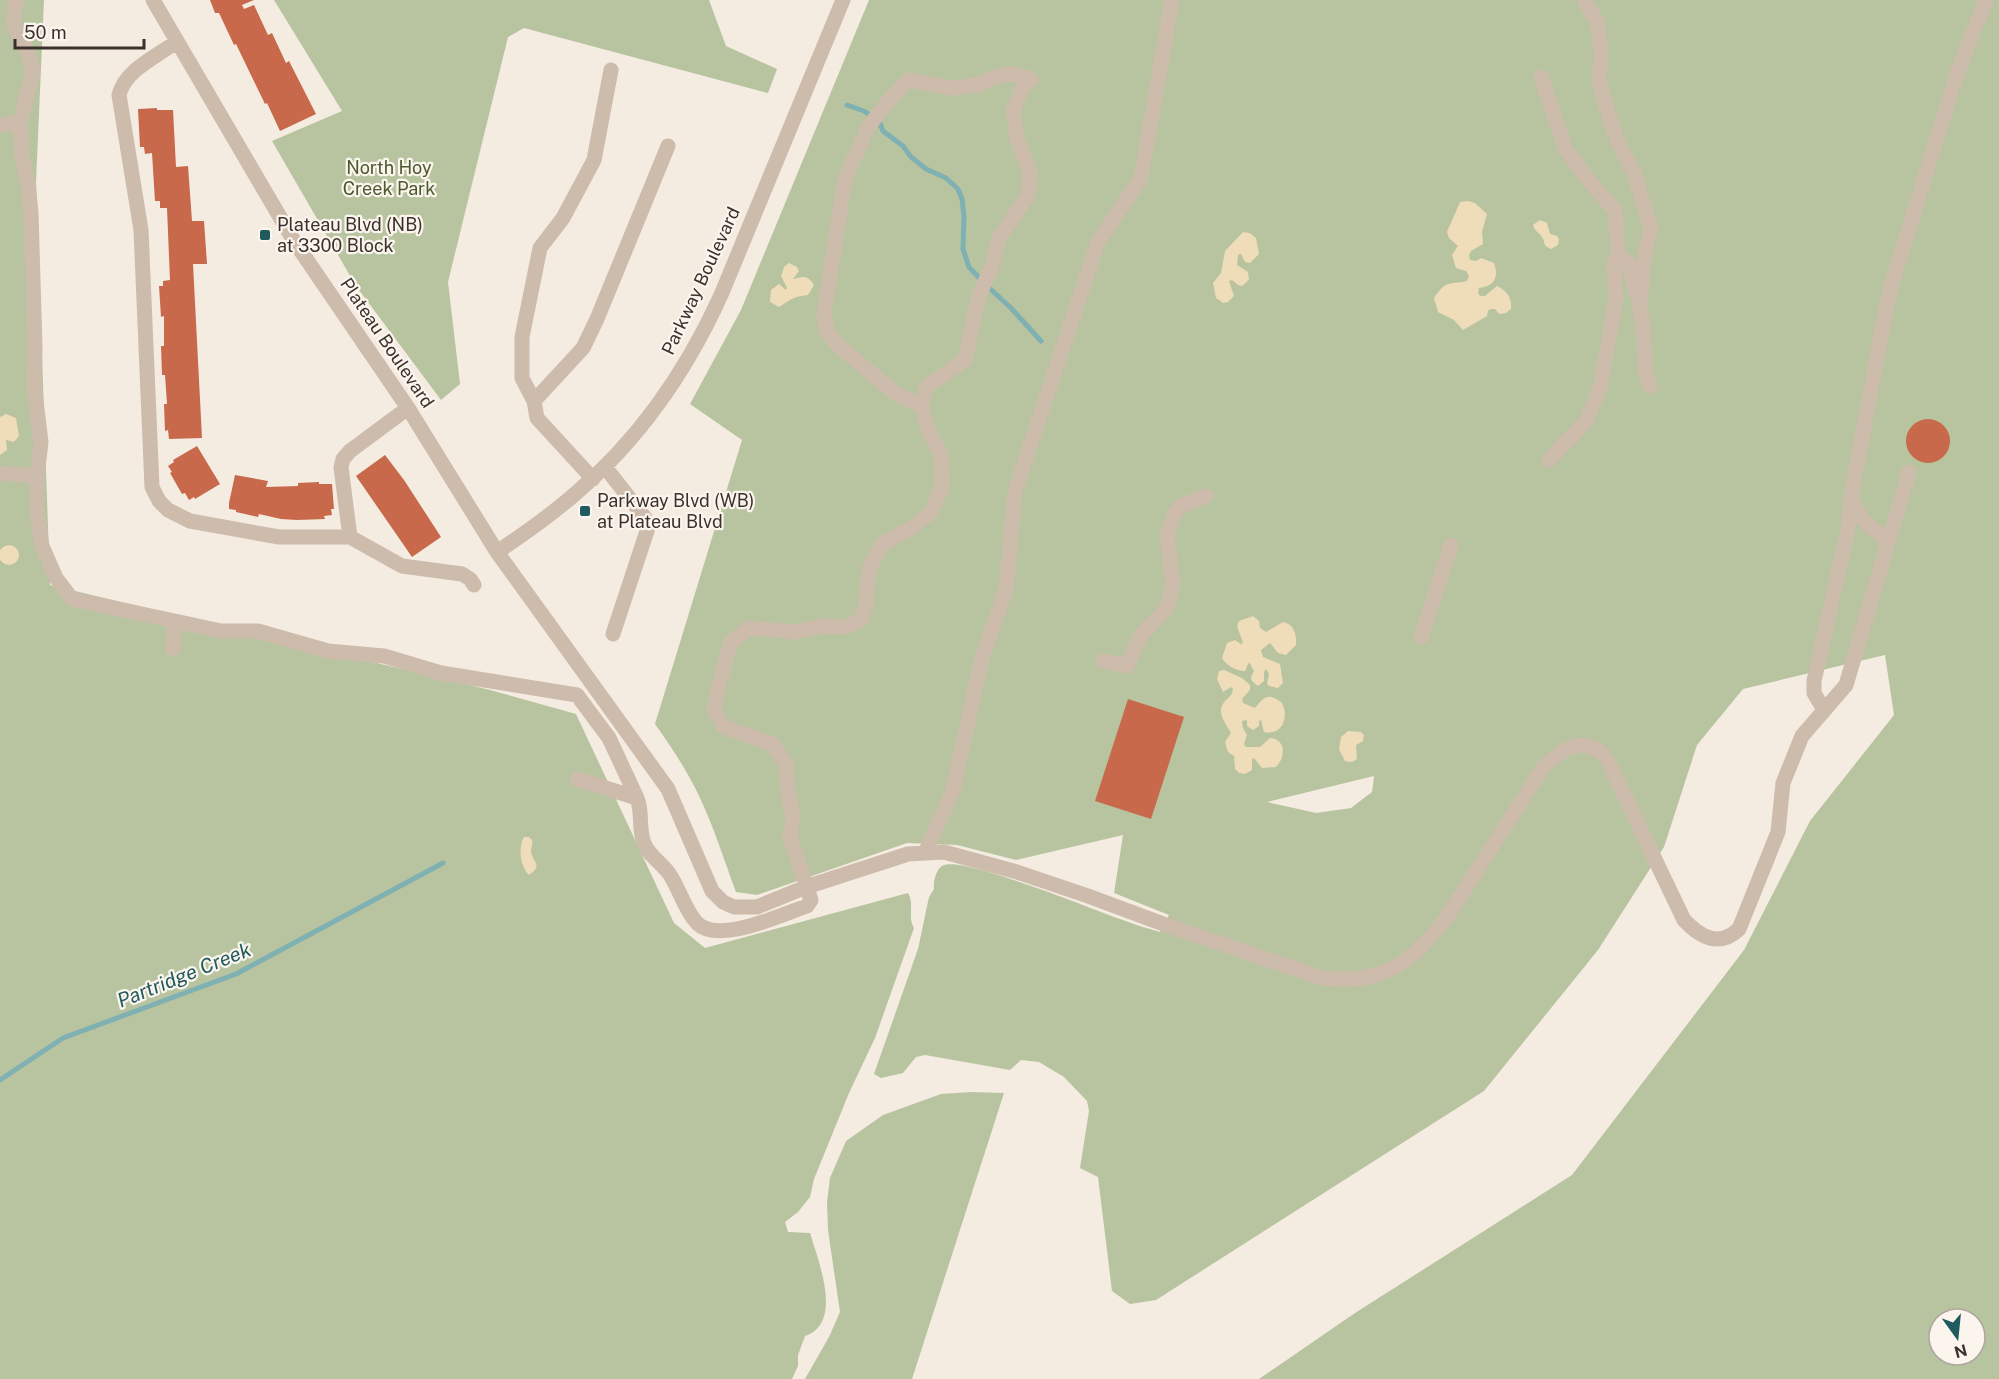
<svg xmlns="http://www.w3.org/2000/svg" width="1999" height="1379" viewBox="0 0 1999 1379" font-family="'Public Sans',sans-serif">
  <rect width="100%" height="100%" fill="#f4ebe1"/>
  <path fill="#b8c4a0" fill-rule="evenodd" d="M 0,0 L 44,0 L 36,182 L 50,585 L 490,690 L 576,714 L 674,923 L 705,948 L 908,893 C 915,905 907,916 914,928 L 875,1038 L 849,1093 L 814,1179 L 810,1197 L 798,1212 L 785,1222 L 788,1232 L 810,1233 C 818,1260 844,1323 805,1336 L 798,1355 L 798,1366 L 792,1379 L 0,1379 Z
    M 274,0 L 709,0 L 726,46 L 777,69 L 768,93 L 524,28 L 508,37 L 448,282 L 460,384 L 441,400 L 356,286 L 272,141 L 342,111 Z
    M 869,0 L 1999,0 L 1999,1379 L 1259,1379 L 1355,1313 L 1572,1175 L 1744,950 L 1810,821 L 1894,715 L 1885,655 L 1743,689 L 1697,745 L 1664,847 L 1598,950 L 1484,1091 L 1156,1300 L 1130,1304 L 1112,1291 L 1098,1177 L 1080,1168 L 1089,1111 L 1087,1101 L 1064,1077 L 1039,1062 L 1021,1060 L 1010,1070 L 925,1055 L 916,1057 L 903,1073 L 881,1078 L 874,1074 L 918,949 L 929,897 L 934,889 C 933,882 936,868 944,865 C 965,857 1092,909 1120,919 C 1133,924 1146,928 1160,932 L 1169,915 L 1114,893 L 1123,835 L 1016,860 L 957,845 L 907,843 L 757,895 L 736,892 C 724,860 714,827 699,796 C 687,770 671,747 655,724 L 742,440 L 690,404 L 741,310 ZM 1374,776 L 1372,792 L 1351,808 L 1316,813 L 1267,802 ZM 1939,1319 L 1975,1319 L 1975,1355 L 1939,1355 Z
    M 972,1092 L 1004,1093 L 912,1379 L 805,1379 L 829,1337 L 840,1312 L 828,1230 L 827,1202 L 830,1178 L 846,1141 L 883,1115 L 941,1094 Z"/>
  <path fill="#efdcb8" d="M 1468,201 L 1475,203 L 1487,214 L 1482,232 L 1483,244 L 1471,251 L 1469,255 L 1470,260 L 1476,261 L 1481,258 L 1494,263 C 1499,277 1495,286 1479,288 L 1478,293 L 1480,296 L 1485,296 L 1497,286 C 1507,291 1512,297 1511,309 L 1506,313 L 1499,314 L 1495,309 L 1490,309 L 1488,311 L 1487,316 L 1463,330 L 1454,320 L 1438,312 L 1434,298 C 1447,279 1449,285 1467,281 L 1469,276 L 1466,271 L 1456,268 L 1452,255 L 1458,246 L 1449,238 L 1447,232 L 1460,202 Z
    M 1540,220 L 1547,223 L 1550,234 L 1557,236 L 1559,239 L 1558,245 L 1551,249 L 1547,247 C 1543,244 1545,241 1542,237 C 1539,232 1535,232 1533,225 Z
    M 1243,232 L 1250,233 L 1256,238 L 1259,254 L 1250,263 L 1245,262 L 1241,254 L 1238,255 L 1237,265 L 1248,272 L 1249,280 L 1242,286 L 1238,285 L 1232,280 L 1229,281 L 1234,296 L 1228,302 L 1223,303 L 1216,298 L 1213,283 L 1221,273 L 1225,251 Z
    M 789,263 L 797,267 L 799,271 L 793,279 C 803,277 807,274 814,285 L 808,295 C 792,297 792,299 779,307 L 770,302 L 771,290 L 779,284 L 786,290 L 787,288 L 781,276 L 784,267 Z
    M 6,414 L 16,418 L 19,436 L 14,442 L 6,440 L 7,450 L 0,455 L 0,417 Z
    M-1 555a10 10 0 1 1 20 0a10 10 0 1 1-20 0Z
    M 1253,616 L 1259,621 L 1260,628 L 1266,632 L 1283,622 C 1294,624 1297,635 1296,645 L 1286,655 L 1278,653 L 1270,643 L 1261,650 L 1263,657 L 1280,664 L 1283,683 L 1278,688 L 1269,686 L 1267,684 L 1269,674 L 1266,669 L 1264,672 L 1264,681 L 1258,686 L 1252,681 L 1251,677 L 1254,671 L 1249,662 L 1245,671 C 1236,671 1226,665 1222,658 L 1227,643 L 1235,640 L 1241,644 L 1243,643 L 1237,626 L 1239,621 Z
    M 1224,670 L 1242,678 L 1250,685 L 1250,690 L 1242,699 L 1243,703 L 1255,708 C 1264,697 1268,692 1282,703 C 1289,717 1283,736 1264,732 L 1261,720 L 1259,721 L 1259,726 L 1253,730 L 1247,726 L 1247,720 L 1242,721 L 1243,728 L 1247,735 L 1244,744 L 1246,747 L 1260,747 L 1270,738 C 1286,739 1286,757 1276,767 L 1262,768 L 1254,758 L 1252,759 L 1252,770 L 1245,774 L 1239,773 L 1235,769 L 1234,756 L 1228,752 L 1225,742 L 1231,733 C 1226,724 1215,712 1225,701 C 1230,696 1232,696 1233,689 L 1231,687 L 1223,692 L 1217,679 L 1219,671 Z
    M 1348,731 L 1361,732 L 1364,735 L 1363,741 L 1356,745 L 1357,759 L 1352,762 L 1345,761 L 1339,749 L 1341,737 Z
    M 524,837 L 529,837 L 532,840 C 533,844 531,847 531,851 C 532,862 544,865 529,875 C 520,867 518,846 524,837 Z"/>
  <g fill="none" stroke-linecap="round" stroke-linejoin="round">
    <path stroke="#7fb0b2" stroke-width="5" d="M 847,105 L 864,111 L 879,121 L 883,131 L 903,146 L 911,157 L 926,169 L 946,178 L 958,189 L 962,199 L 964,216 L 963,249 L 969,267 L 986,285 L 1010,307 L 1041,341
      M 0,1080 L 63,1038 L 236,974 L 443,863"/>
  </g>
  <path fill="#c8694b" d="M 210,0 L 254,0 L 242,5 L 244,9 L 254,5 L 268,35 L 272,33 L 286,63 L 289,61 L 316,114 L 280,131 L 267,103 L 265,104 L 236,44 L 234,45 L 219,13 L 215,13 Z
    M 157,108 L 157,110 L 173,110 L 176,167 L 188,166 L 192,221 L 204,221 L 207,264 L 193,264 L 202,438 L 169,439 L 168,430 L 165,431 L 164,404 L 167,404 L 165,375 L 162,375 L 161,346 L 164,346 L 164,316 L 161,317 L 159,286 L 163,286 L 163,281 L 170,280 L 167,208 L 160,208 L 160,201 L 155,201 L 152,153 L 145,154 L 144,147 L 140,147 L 138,109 Z
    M1906 441a22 22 0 1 1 44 0a22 22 0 1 1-44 0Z
    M 197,446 L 220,484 L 195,499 L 194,497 L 189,500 L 185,493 L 182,494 L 170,473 L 172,472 L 168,466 L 174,462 L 173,460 Z
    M 385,455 L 404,480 L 441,537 L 412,557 L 356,476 Z
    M 235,475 L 268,481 L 266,487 L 298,486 L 298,483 L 319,482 L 319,484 L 332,484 L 334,509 L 331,509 L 332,515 L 324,516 L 325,519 L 297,520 L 281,519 L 259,514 L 258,517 L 236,512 L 236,510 L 229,509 L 229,503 Z
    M 1128,699 L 1184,717 L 1151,819 L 1095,801 Z"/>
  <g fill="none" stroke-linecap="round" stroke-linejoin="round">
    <path stroke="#cdbbac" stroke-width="15" d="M 153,0 L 294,241 L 408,408 L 497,552 L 668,789 L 712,891 L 723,902 L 734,907 L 757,907 L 806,887 L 908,854 L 944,852 L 1017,872 L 1088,896 L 1166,925 L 1323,978 C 1384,985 1411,963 1447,917 L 1544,766 C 1563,749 1586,733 1607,759 L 1684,920 C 1700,937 1719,948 1739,929 L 1778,832 L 1783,783 L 1802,736 L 1846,685 L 1909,472
      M 1584,0 L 1598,23 L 1601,54 L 1599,81 L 1608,113 L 1618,142 L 1634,173 L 1651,228 L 1644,258 L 1640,309 L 1643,324 L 1645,372 L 1650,386
      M 176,42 C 156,57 125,70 119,95 L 141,230 L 152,487 L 159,501 L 168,510 L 190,521 L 279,537 L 350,537 L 402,566 L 462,574 L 470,579 L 474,585
      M 1541,77 L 1565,148 L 1589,181 L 1615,210 L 1618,255 L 1629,264 L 1637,295
      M 0,125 L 20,122 L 33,71 L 28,53 L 14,26 L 15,2 L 17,0
      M 534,401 L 522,378 L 522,337 L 540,248 L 563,218 L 594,160 L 611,70
      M 921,406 L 895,393 L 838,345 L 827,332 L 824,313 L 845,179 L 868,127 L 891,98 L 908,80 L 952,88 L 978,85 L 994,77 L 1013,74 L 1031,79
      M 1549,460 L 1586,421 L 1600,387 L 1616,300 L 1614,264 L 1618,255
      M 605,467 L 645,518 L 647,531 L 613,634
      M 0,473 L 37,476 L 41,442 L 34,385 L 35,347 L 31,213 L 28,184 L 22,157 L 20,122
      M 37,476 L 37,513 L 42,546 L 56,578 L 72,599 L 221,631 L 258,631 L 328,651 L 384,656 L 441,673 L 577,695 L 609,738 L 637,798 C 643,812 638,828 644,843 C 648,855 663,864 670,875 C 680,890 685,911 697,923 C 718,945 783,914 807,906 L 811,900 L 790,836 L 793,817 L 788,792 L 786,764 L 773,744 L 724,727 L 714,710 L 718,688 L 731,642 L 750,628 L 797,632 L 822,626 L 846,627 L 861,620 L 866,602 L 869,569 L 882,544 L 911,528 L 931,512 L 942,488 L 941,455 L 928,429 L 921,406 L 926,387 L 965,360 L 979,295 L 991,269 L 999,238 L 1028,195 L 1030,172 L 1017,139 L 1013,110 L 1023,86 L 1031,79
      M 593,479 L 537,418 L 534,401 L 583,348 L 597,319 L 668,146
      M 1851,498 L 1862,519 L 1888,542
      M 350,537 L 341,467 L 343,459 L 350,451 L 408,408
      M 497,552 C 524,534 551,515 575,494 C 640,439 686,372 721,295 L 843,0
      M 1421,637 L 1451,545
      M 173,649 L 174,621
      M 1103,661 L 1127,666 L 1141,635 L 1166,609 L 1170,596 L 1173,584 L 1167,536 L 1174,515 L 1180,506 L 1206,496
      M 1824,710 L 1814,693 L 1814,681 L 1848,529 L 1851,496 L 1889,293 L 1956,76 L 1986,0
      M 577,779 L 637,798
      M 925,853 L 953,790 L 982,658 L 1006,590 L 1015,491 L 1098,242 L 1141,178 L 1172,0"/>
  </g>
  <g fill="#1f5a5e" stroke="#fbf5ee" stroke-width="2">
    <rect x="259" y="229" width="12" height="12" rx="3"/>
    <rect x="579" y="505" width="12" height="12" rx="3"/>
  </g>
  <g text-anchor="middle" stroke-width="4.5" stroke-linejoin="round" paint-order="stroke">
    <g font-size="18" fill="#4a5a2e" stroke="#fbf5ee">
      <text x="389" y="174">North Hoy<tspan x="389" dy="21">Creek Park</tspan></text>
    </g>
    <g font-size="18" fill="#3b302b" stroke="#fbf5ee" text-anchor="start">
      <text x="277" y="231">Plateau Blvd (NB)<tspan x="277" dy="21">at 3300 Block</tspan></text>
      <text x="597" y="507">Parkway Blvd (WB)<tspan x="597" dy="21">at Plateau Blvd</tspan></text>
    </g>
    <g font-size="18" fill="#3b302b" stroke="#fbf5ee">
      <text transform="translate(701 281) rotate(-65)" y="6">Parkway Boulevard</text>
      <text transform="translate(387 343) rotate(56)" y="6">Plateau Boulevard</text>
    </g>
    <g font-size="20" font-style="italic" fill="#1f5a5e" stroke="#fbf5ee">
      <text transform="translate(184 975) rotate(-22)" y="7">Partridge Creek</text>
    </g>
  </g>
  <g transform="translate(1957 1337) rotate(165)"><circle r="28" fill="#fbf5ee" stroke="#aea6a0" stroke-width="1.5"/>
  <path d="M0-4.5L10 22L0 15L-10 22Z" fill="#1f5a5e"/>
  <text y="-9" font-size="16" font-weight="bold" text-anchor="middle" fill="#3b302b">N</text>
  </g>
  <path d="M15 39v9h129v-9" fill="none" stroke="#3b302b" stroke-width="3"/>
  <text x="24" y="39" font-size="18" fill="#3b302b" stroke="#fbf5ee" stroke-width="4.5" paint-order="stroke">50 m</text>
</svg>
